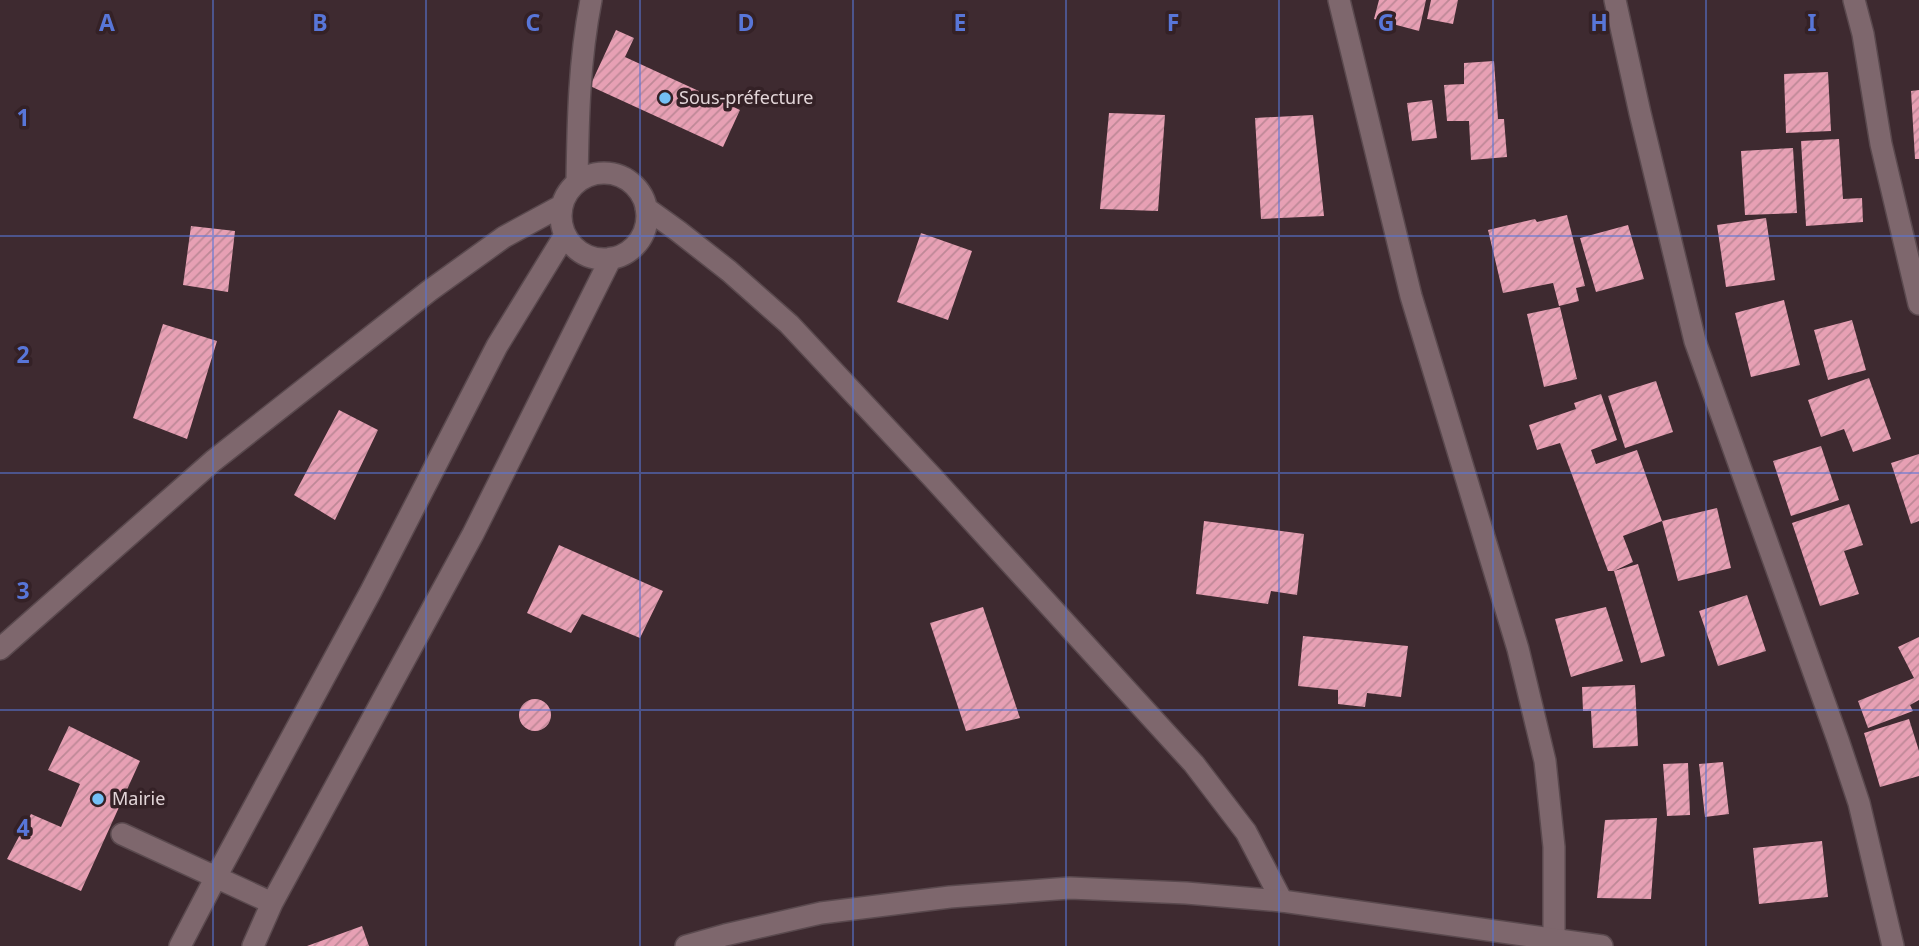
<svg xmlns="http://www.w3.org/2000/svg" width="1919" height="946" viewBox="0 0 1919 946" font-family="'Noto Sans',sans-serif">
  <defs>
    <pattern id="building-hatch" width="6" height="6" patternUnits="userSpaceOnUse" patternTransform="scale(1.75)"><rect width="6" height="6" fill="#e7a0b4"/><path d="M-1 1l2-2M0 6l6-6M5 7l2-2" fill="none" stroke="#be8897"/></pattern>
  </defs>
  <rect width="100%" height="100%" fill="#3e2a30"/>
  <path fill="url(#building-hatch)" d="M 1379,0 L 1426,0 L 1419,31 L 1374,19 Z
    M 1431,0 L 1458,0 L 1453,24 L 1427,19 Z
    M 616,30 L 634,38 L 625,57 L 740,110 L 723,147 L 590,86 Z
    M 1494,61 L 1498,119 L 1504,119 L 1507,157 L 1471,160 L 1469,121 L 1447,121 L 1444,85 L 1464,84 L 1464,63 Z
    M 1828,72 L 1831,131 L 1786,133 L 1784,74 Z
    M 1919,90 L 1919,159 L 1915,159 L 1911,91 Z
    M 1432,100 L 1437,138 L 1412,141 L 1407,103 Z
    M 1109,113 L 1165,115 L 1158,211 L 1100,209 Z
    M 1313,115 L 1324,216 L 1261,219 L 1255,118 Z
    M 1839,139 L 1843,199 L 1862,198 L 1863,222 L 1806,226 L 1801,141 Z
    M 1793,148 L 1797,213 L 1745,215 L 1741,151 Z
    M 1567,215 L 1585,286 L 1576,288 L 1579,301 L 1559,306 L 1553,283 L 1503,293 L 1488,230 L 1535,219 L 1537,222 Z
    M 1766,218 L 1775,280 L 1726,287 L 1717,225 Z
    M 1628,225 L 1644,279 L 1596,292 L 1580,238 Z
    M 191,226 L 235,231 L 228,292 L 183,285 Z
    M 921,233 L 972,251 L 948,320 L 897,302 Z
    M 1784,300 L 1800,365 L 1751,377 L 1735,313 Z
    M 1560,307 L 1577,379 L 1544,387 L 1527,314 Z
    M 1852,320 L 1866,370 L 1828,380 L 1814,330 Z
    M 163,324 L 217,341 L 187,439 L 133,418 Z
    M 1869,378 L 1891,439 L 1853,452 L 1844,429 L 1821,437 L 1808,400 Z
    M 1656,381 L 1673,432 L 1625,448 L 1608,396 Z
    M 1601,394 L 1617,440 L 1591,450 L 1596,464 L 1637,450 L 1662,521 L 1623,536 L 1633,562 L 1614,571 L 1608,571 L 1560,443 L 1537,450 L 1529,425 L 1576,409 L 1574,403 Z
    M 339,410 L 378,430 L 335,520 L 294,495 Z
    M 1821,446 L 1839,500 L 1791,516 L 1773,461 Z
    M 1919,454 L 1919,521 L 1911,524 L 1891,463 Z
    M 1849,504 L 1863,545 L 1844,551 L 1859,594 L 1820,606 L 1792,523 Z
    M 1717,508 L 1731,568 L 1678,581 L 1662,521 Z
    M 1204,521 L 1304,534 L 1297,595 L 1271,591 L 1268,604 L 1196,594 Z
    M 559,545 L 663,591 L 640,638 L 582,614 L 571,633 L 527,613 Z
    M 1638,564 L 1665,656 L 1641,663 L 1614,571 Z
    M 1747,595 L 1766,651 L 1718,666 L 1699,611 Z
    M 983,607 L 1020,718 L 966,731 L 930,623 Z
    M 1606,607 L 1623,661 L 1571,677 L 1555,619 Z
    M 1303,636 L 1408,646 L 1401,697 L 1367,693 L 1365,707 L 1338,704 L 1338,690 L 1298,686 Z
    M 1919,637 L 1919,700 L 1910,705 L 1913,711 L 1868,728 L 1858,701 L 1914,678 L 1898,647 Z
    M 1635,685 L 1638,746 L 1593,748 L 1591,711 L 1583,711 L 1582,687 Z
    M519 715a16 16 0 1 1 32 0a16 16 0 1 1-32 0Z
    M 1909,719 L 1919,751 L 1919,776 L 1880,787 L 1864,733 Z
    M 69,726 L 140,761 L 81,891 L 7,859 L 31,814 L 61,827 L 80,784 L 48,770 Z
    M 1723,762 L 1729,814 L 1705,817 L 1699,764 Z
    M 1688,763 L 1690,815 L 1667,816 L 1663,764 Z
    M 1657,818 L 1651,899 L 1597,898 L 1605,820 Z
    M 1822,841 L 1828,897 L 1759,904 L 1753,848 Z
    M 362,926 L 369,946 L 307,946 Z"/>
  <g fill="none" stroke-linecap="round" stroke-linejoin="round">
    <g stroke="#5a494e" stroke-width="24">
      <path id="street" d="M 1339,0 L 1411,296 L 1518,649 L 1545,761 L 1554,847 L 1554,939 L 1551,946
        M 1615,0 L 1640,113 L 1695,341 L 1838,740 L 1859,803 L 1893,946
        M 1854,0 L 1863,34 L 1881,144 L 1919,304
        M561 216a43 43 0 1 1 86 0a43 43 0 1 1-86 0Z
        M 577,182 C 578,120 579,61 591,0
        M 646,208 L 678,231 L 729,271 L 789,324 L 934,479 L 1194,764 L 1246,832 L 1282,901
        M 0,649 L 213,461 L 429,291 L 504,237 L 561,206
        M 122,834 L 272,903
        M 180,946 L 216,877 L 371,591 L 497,346 L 565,235
        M 253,946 L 272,903 L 473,534 L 611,258"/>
    </g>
    <g stroke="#5a494e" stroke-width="24">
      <path id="secondary" d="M 686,946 L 725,935 L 821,913 L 950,897 L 1070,888 L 1186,893 L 1282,901 L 1602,946"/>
    </g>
    <use href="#street" stroke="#7e676d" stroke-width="21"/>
    <use href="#secondary" stroke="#7e676d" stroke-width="21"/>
  </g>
  <path fill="none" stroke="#5876d8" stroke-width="2" stroke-opacity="0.55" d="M 213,0 L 213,946M 426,0 L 426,946M 640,0 L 640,946M 853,0 L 853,946M 1066,0 L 1066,946M 1279,0 L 1279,946M 1493,0 L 1493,946M 1706,0 L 1706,946M 0,236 L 1919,236M 0,473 L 1919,473M 0,710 L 1919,710"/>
  <g fill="#74c0f6" stroke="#342126" stroke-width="2.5">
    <circle cx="665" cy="98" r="7"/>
    <circle cx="98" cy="799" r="7"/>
  </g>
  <g text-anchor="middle" stroke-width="7" stroke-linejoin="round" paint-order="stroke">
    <g font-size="18" fill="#e2d5d8" stroke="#342126" text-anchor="start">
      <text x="679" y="104">Sous-préfecture</text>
      <text x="112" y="805">Mairie</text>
    </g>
  </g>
  <g font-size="23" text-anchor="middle" font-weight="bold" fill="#5876d8" stroke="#342126" stroke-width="7" stroke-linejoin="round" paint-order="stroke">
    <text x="107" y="31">A</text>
    <text x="320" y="31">B</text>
    <text x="533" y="31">C</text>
    <text x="746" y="31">D</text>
    <text x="960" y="31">E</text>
    <text x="1173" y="31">F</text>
    <text x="1386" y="31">G</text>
    <text x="1599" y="31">H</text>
    <text x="1812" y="31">I</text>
    <text x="23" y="126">1</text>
    <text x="23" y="363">2</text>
    <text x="23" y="599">3</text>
    <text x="23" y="836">4</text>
  </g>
</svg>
